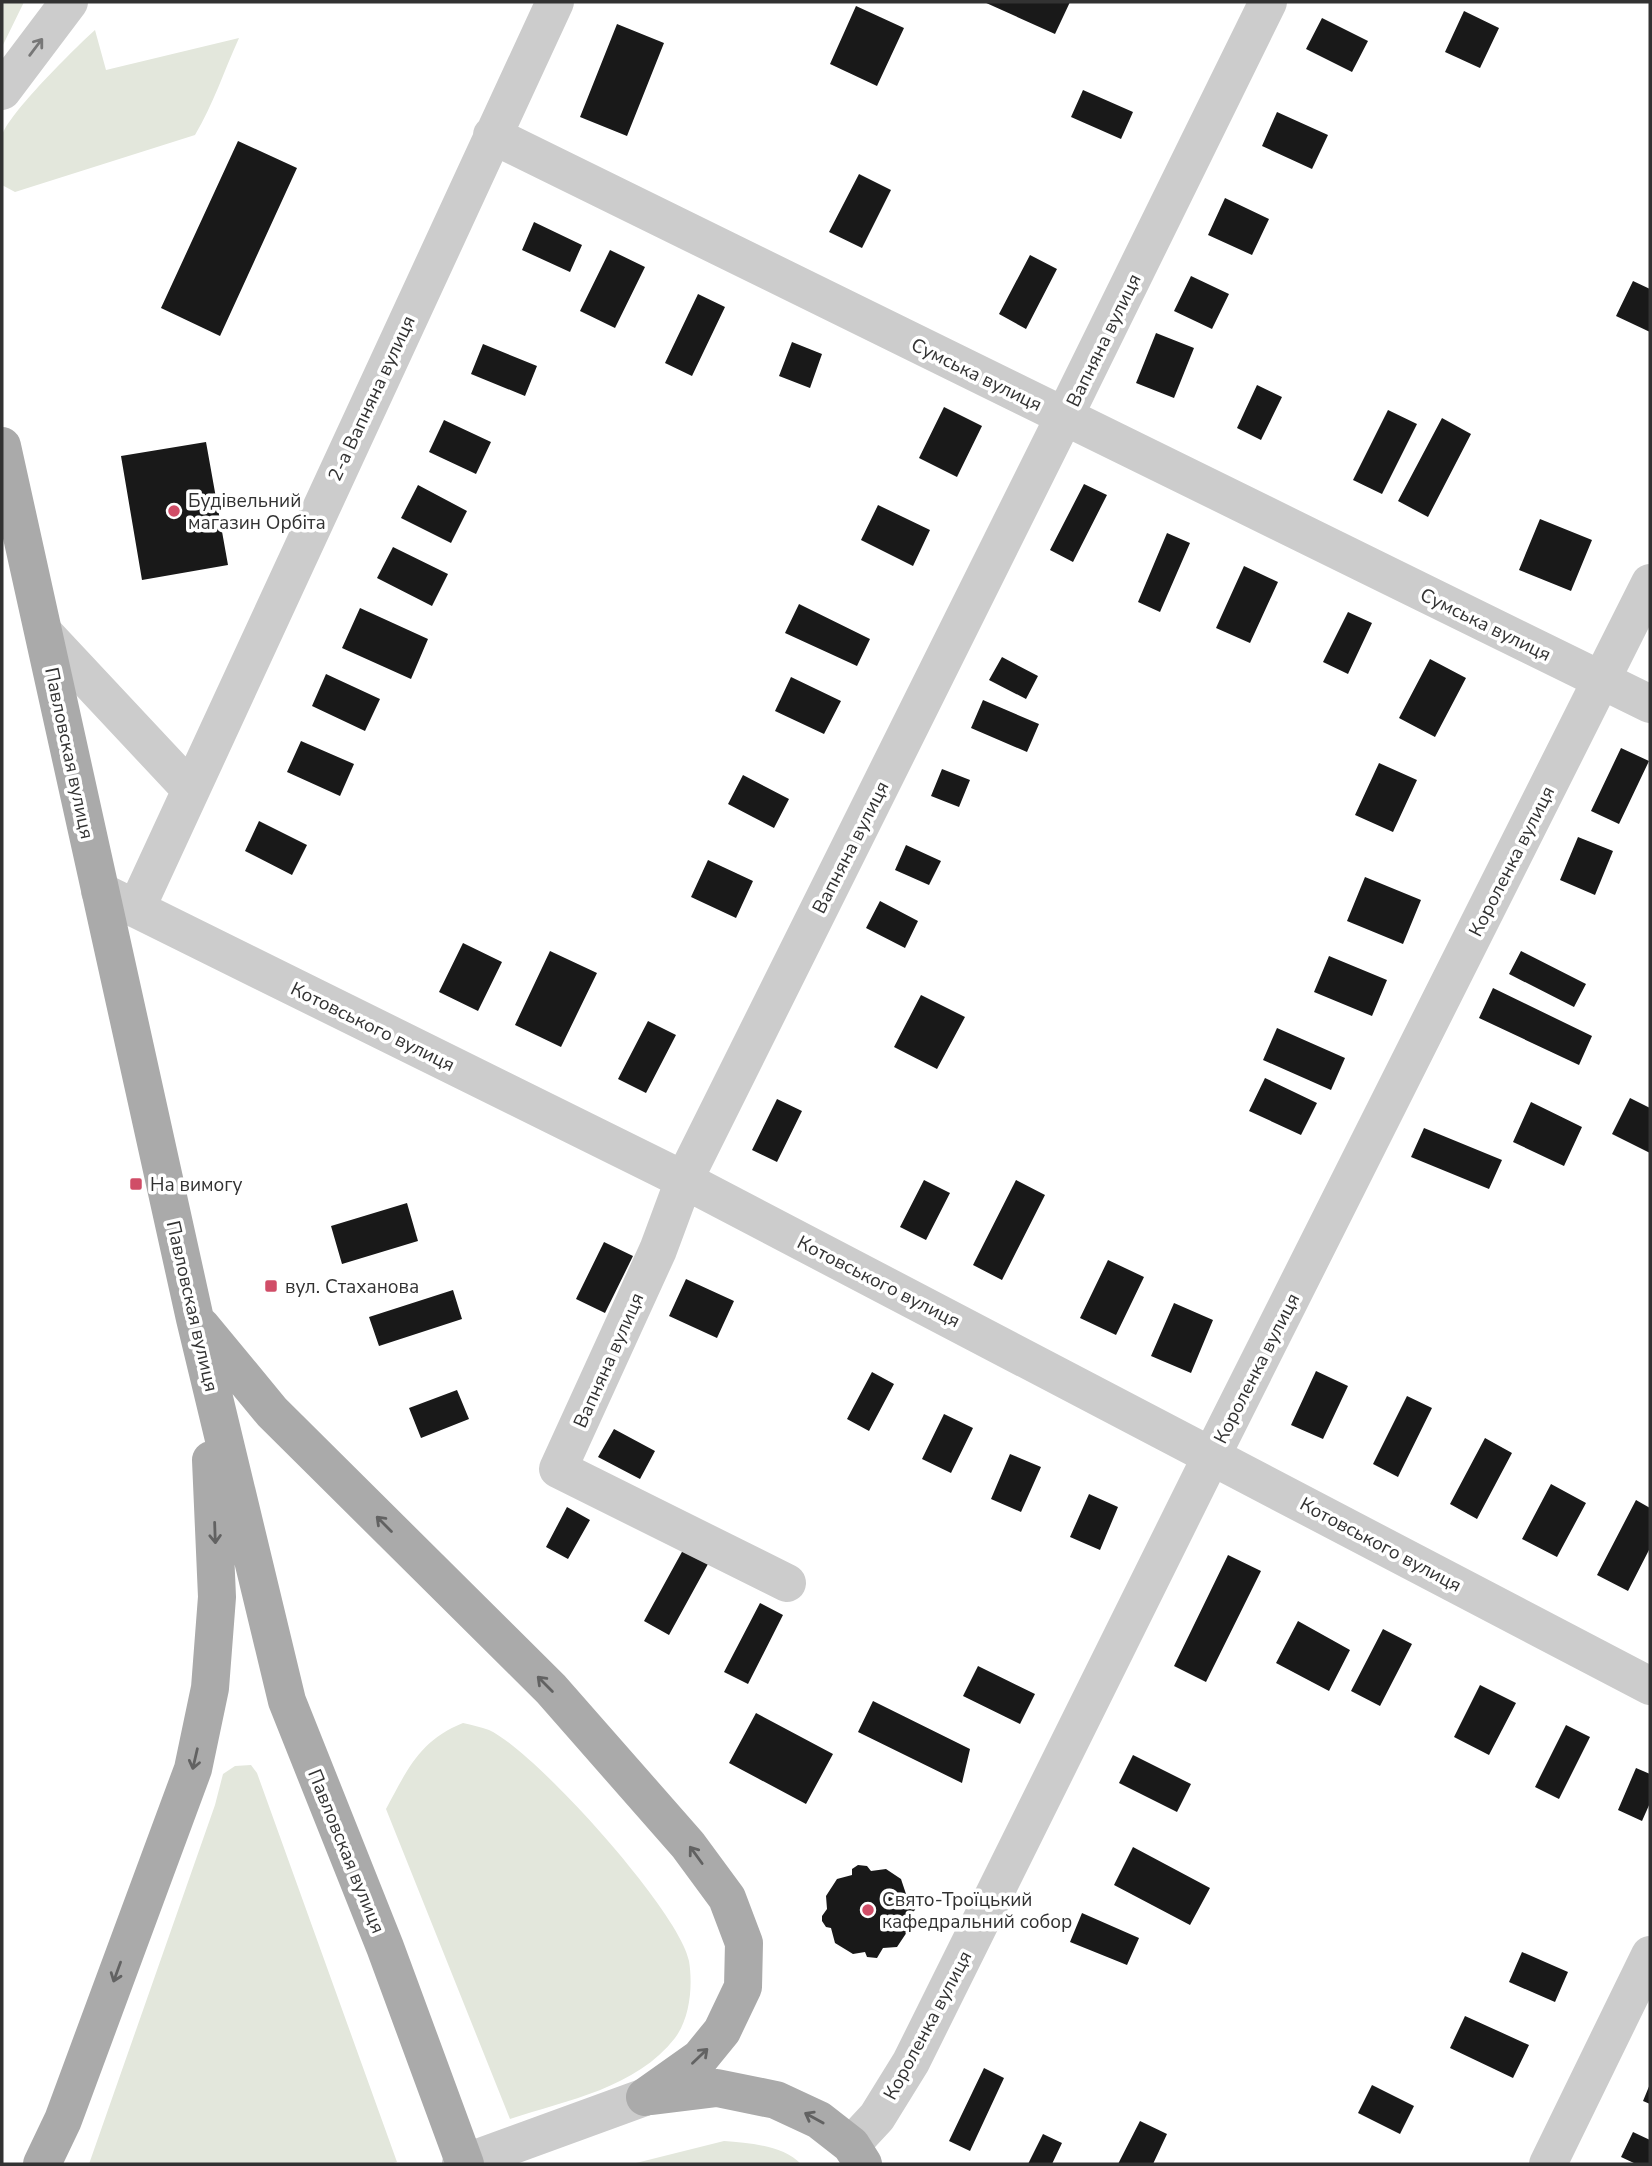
<svg xmlns="http://www.w3.org/2000/svg" width="1652" height="2166" viewBox="0 0 1652 2166" font-family="'Nunito Sans',sans-serif">
  <rect width="100%" height="100%" fill="#fff"/>
  <path fill="#e3e7dc" d="M 2,2 L 24,2 L 2,47 Z
    M 95,30 L 106,70 L 239,38 C 224,71 213,105 195,135 L 15,192 L 2,185 C 2,172 0,148 2,136 C 7,115 76,47 95,30 Z
    M 463,1723 C 472,1725 481,1727 489,1730 C 535,1751 680,1912 689,1961 C 693,1986 690,2018 675,2038 C 636,2088 568,2100 510,2119 L 386,1809 C 407,1770 420,1740 463,1723 Z
    M 251,1765 L 257,1773 L 397,2162 L 390,2164 L 89,2164 L 215,1805 L 223,1774 L 235,1766 Z
    M 724,2141 C 749,2143 783,2145 801,2164 L 632,2164 Z"/>
  <path fill="#191919" d="M 984,2 L 1070,2 L 1055,34 Z
    M 856,6 L 904,28 L 877,86 L 830,64 Z
    M 1464,11 L 1499,28 L 1480,68 L 1445,52 Z
    M 1322,18 L 1368,41 L 1352,72 L 1306,49 Z
    M 617,24 L 664,43 L 627,136 L 580,117 Z
    M 1083,90 L 1133,112 L 1121,139 L 1071,117 Z
    M 1277,112 L 1328,135 L 1312,169 L 1262,146 Z
    M 238,141 L 297,168 L 220,336 L 161,308 Z
    M 859,174 L 891,190 L 862,248 L 829,232 Z
    M 1225,198 L 1269,219 L 1252,255 L 1208,235 Z
    M 534,222 L 582,245 L 570,272 L 522,250 Z
    M 610,250 L 645,267 L 615,328 L 580,311 Z
    M 1030,255 L 1057,269 L 1026,329 L 999,314 Z
    M 1191,276 L 1229,294 L 1212,329 L 1174,311 Z
    M 1633,281 L 1650,289 L 1650,332 L 1616,316 Z
    M 698,294 L 725,307 L 692,376 L 665,363 Z
    M 1156,333 L 1194,348 L 1174,398 L 1136,383 Z
    M 792,342 L 822,354 L 810,388 L 779,376 Z
    M 483,344 L 537,366 L 525,396 L 471,374 Z
    M 1257,385 L 1282,397 L 1261,440 L 1237,428 Z
    M 944,407 L 982,426 L 957,477 L 919,458 Z
    M 1388,410 L 1417,424 L 1382,494 L 1353,480 Z
    M 1442,418 L 1471,434 L 1428,517 L 1398,501 Z
    M 444,420 L 491,442 L 476,474 L 429,452 Z
    M 206,442 L 228,565 L 142,580 L 121,456 Z
    M 1084,484 L 1107,495 L 1073,562 L 1050,550 Z
    M 418,485 L 467,511 L 451,543 L 401,518 Z
    M 878,505 L 930,530 L 913,566 L 861,540 Z
    M 1540,519 L 1592,540 L 1571,591 L 1519,570 Z
    M 1167,533 L 1190,543 L 1160,612 L 1138,602 Z
    M 393,547 L 448,574 L 432,606 L 377,578 Z
    M 1244,566 L 1278,582 L 1250,643 L 1216,628 Z
    M 799,604 L 870,639 L 857,666 L 785,633 Z
    M 360,608 L 428,639 L 411,679 L 342,648 Z
    M 1348,612 L 1372,623 L 1348,674 L 1323,662 Z
    M 1002,657 L 1038,676 L 1026,699 L 989,680 Z
    M 1430,659 L 1466,678 L 1435,737 L 1399,718 Z
    M 326,674 L 380,699 L 365,731 L 312,706 Z
    M 791,677 L 841,701 L 824,734 L 775,711 Z
    M 983,700 L 1039,724 L 1027,752 L 971,728 Z
    M 301,741 L 354,764 L 340,796 L 287,772 Z
    M 1621,748 L 1649,761 L 1619,824 L 1591,811 Z
    M 1379,763 L 1417,780 L 1393,832 L 1355,815 Z
    M 942,769 L 970,780 L 959,807 L 931,796 Z
    M 743,775 L 789,799 L 774,828 L 728,804 Z
    M 259,821 L 307,845 L 292,875 L 245,851 Z
    M 1578,837 L 1613,851 L 1595,895 L 1560,880 Z
    M 906,845 L 941,861 L 929,885 L 895,870 Z
    M 708,860 L 753,881 L 736,918 L 691,897 Z
    M 1365,877 L 1421,900 L 1403,944 L 1347,921 Z
    M 880,901 L 918,921 L 905,948 L 866,928 Z
    M 463,943 L 502,962 L 478,1011 L 439,992 Z
    M 550,951 L 597,973 L 561,1047 L 515,1025 Z
    M 1521,951 L 1586,984 L 1574,1007 L 1509,974 Z
    M 1329,956 L 1387,980 L 1372,1016 L 1314,992 Z
    M 1493,988 L 1592,1036 L 1579,1065 L 1479,1018 Z
    M 921,995 L 965,1017 L 937,1069 L 894,1047 Z
    M 648,1021 L 676,1035 L 646,1093 L 618,1079 Z
    M 1277,1028 L 1345,1058 L 1331,1090 L 1263,1060 Z
    M 1265,1078 L 1317,1103 L 1301,1135 L 1249,1111 Z
    M 1630,1098 L 1650,1108 L 1650,1153 L 1612,1134 Z
    M 777,1099 L 802,1111 L 777,1162 L 752,1150 Z
    M 1531,1102 L 1582,1127 L 1564,1166 L 1513,1142 Z
    M 1424,1128 L 1502,1160 L 1489,1189 L 1411,1157 Z
    M 924,1180 L 950,1193 L 926,1240 L 900,1227 Z
    M 1016,1180 L 1045,1195 L 1002,1280 L 973,1265 Z
    M 407,1203 L 418,1241 L 342,1264 L 331,1226 Z
    M 604,1242 L 633,1256 L 605,1313 L 576,1299 Z
    M 1108,1260 L 1144,1277 L 1116,1335 L 1080,1318 Z
    M 686,1279 L 734,1301 L 717,1338 L 669,1316 Z
    M 453,1290 L 462,1319 L 379,1346 L 369,1317 Z
    M 1174,1303 L 1213,1320 L 1191,1373 L 1151,1356 Z
    M 1316,1371 L 1348,1386 L 1323,1439 L 1291,1425 Z
    M 872,1372 L 894,1384 L 869,1431 L 847,1419 Z
    M 457,1390 L 469,1419 L 421,1438 L 409,1408 Z
    M 1407,1396 L 1432,1408 L 1398,1477 L 1373,1464 Z
    M 944,1414 L 973,1428 L 951,1473 L 922,1459 Z
    M 614,1429 L 655,1451 L 640,1479 L 598,1457 Z
    M 1485,1438 L 1512,1453 L 1477,1519 L 1450,1504 Z
    M 1010,1454 L 1041,1467 L 1021,1512 L 991,1499 Z
    M 1551,1484 L 1586,1503 L 1557,1557 L 1522,1539 Z
    M 1089,1494 L 1118,1507 L 1100,1550 L 1070,1537 Z
    M 1636,1500 L 1650,1508 L 1650,1548 L 1628,1591 L 1597,1575 Z
    M 567,1507 L 590,1520 L 568,1559 L 546,1547 Z
    M 683,1550 L 708,1564 L 669,1635 L 644,1621 Z
    M 1228,1555 L 1261,1571 L 1206,1682 L 1174,1666 Z
    M 760,1603 L 783,1615 L 748,1684 L 724,1672 Z
    M 1298,1621 L 1350,1650 L 1329,1691 L 1276,1663 Z
    M 1383,1629 L 1412,1644 L 1380,1706 L 1351,1691 Z
    M 978,1666 L 1035,1694 L 1020,1724 L 963,1696 Z
    M 1480,1685 L 1516,1703 L 1489,1755 L 1454,1737 Z
    M 873,1701 L 970,1749 L 962,1783 L 858,1732 Z
    M 756,1713 L 833,1754 L 806,1804 L 729,1763 Z
    M 1566,1725 L 1590,1737 L 1559,1799 L 1535,1787 Z
    M 1133,1755 L 1191,1784 L 1177,1812 L 1119,1783 Z
    M 1636,1768 L 1650,1774 L 1650,1803 L 1642,1821 L 1618,1810 Z
    M 1133,1847 L 1210,1888 L 1190,1925 L 1114,1885 Z
    M 858,1865 L 867,1866 L 871,1871 L 886,1869 L 901,1879 L 906,1894 L 913,1897 L 916,1903 L 915,1910 L 909,1915 L 909,1929 L 897,1947 L 883,1948 L 877,1958 L 867,1957 L 865,1952 L 853,1954 L 835,1943 L 831,1928 L 826,1927 L 822,1921 L 822,1916 L 827,1909 L 826,1896 L 837,1879 L 852,1875 L 852,1869 Z
    M 1082,1913 L 1139,1938 L 1127,1965 L 1070,1942 Z
    M 1522,1952 L 1568,1972 L 1555,2002 L 1509,1982 Z
    M 1465,2016 L 1529,2045 L 1513,2078 L 1450,2048 Z
    M 984,2068 L 1004,2078 L 970,2151 L 949,2141 Z
    M 1650,2084 L 1650,2104 L 1643,2101 Z
    M 1372,2085 L 1414,2106 L 1400,2134 L 1358,2113 Z
    M 1140,2121 L 1167,2134 L 1153,2164 L 1118,2164 Z
    M 1633,2132 L 1650,2140 L 1650,2164 L 1636,2164 L 1621,2157 Z
    M 1043,2134 L 1062,2143 L 1052,2164 L 1028,2164 Z"/>
  <g fill="none" stroke-linecap="round" stroke-linejoin="round">
    <path stroke="#ccc" stroke-width="38" d="M 2,91 L 69,2
      M 492,135 L 1650,704
      M 44,633 L 191,790
      M 100,891 L 684,1180 L 1650,1686
      M 136,909 L 555,2
      M 787,1583 L 558,1469 L 658,1250 L 684,1180 L 1064,417 L 1268,2
      M 851,2145 L 877,2117 L 911,2062 L 1212,1455 L 1650,583
      M 461,2164 L 645,2097
      M 1548,2164 L 1650,1955"/>
    <path stroke="#aaa" stroke-width="38" d="M 2,446 L 195,1319 L 287,1701 L 385,1947 L 465,2164
      M 201,1326 L 272,1412 L 551,1689 L 688,1845 L 727,1898 L 744,1943 L 743,1987 L 722,2031 L 700,2058 L 645,2097
      M 652,2096 L 717,2088 L 776,2100 L 819,2120 L 851,2145 L 863,2164
      M 42,2164 L 63,2120 L 193,1769 L 210,1688 L 217,1597 L 211,1460"/>
  </g>
  <defs><path id="oneway-shaft" d="M-6 0H5M1.5-3L5.5 0L1.5 3" fill="none" stroke-width="1.6" stroke-linecap="round" stroke-linejoin="round" transform="scale(1.75)"/></defs>
  <use stroke="#777" href="#oneway-shaft" transform="translate(36 47) rotate(-53)"/>
  <g stroke="#626262">
    <use href="#oneway-shaft" transform="translate(384 1524) rotate(-135)"/>
    <use href="#oneway-shaft" transform="translate(215 1533) rotate(88)"/>
    <use href="#oneway-shaft" transform="translate(545 1684) rotate(-135)"/>
    <use href="#oneway-shaft" transform="translate(195 1759) rotate(103)"/>
    <use href="#oneway-shaft" transform="translate(696 1855) rotate(-126)"/>
    <use href="#oneway-shaft" transform="translate(117 1972) rotate(110)"/>
    <use href="#oneway-shaft" transform="translate(700 2056) rotate(-44)"/>
    <use href="#oneway-shaft" transform="translate(814 2118) rotate(-151)"/>
  </g>
  <g fill="#d04d67" stroke="#fff" stroke-width="2.5">
    <circle cx="174" cy="511" r="7"/>
    <rect x="129" y="1177" width="14" height="14" rx="3.5"/>
    <rect x="264" y="1279" width="14" height="14" rx="3.5"/>
    <circle cx="868" cy="1910" r="7"/>
  </g>
  <g text-anchor="middle" stroke-width="7" stroke-linejoin="round" paint-order="stroke">
    <g font-size="19" fill="#323232" stroke="#fff">
      <text transform="translate(1103 340) rotate(-64)" y="7">Вапняна вулиця</text>
      <text transform="translate(977 374) rotate(26)" y="7">Сумська вулиця</text>
      <text transform="translate(371 398) rotate(-65)" y="7">2-а Вапняна вулиця</text>
      <text transform="translate(1486 624) rotate(26)" y="7">Сумська вулиця</text>
      <text transform="translate(70 753) rotate(78)" y="7">Павловская вулиця</text>
      <text transform="translate(850 847) rotate(-63)" y="7">Вапняна вулиця</text>
      <text transform="translate(1511 861) rotate(-63)" y="7">Короленка вулиця</text>
      <text transform="translate(373 1026) rotate(26)" y="7">Котовського вулиця</text>
      <text transform="translate(879 1281) rotate(27)" y="7">Котовського вулиця</text>
      <text transform="translate(193 1306) rotate(77)" y="7">Павловская вулиця</text>
      <text transform="translate(608 1360) rotate(-66)" y="7">Вапняна вулиця</text>
      <text transform="translate(1256 1368) rotate(-63)" y="7">Короленка вулиця</text>
      <text transform="translate(1381 1544) rotate(28)" y="7">Котовського вулиця</text>
      <text transform="translate(347 1851) rotate(68)" y="7">Павловская вулиця</text>
      <text transform="translate(927 2025) rotate(-62)" y="7">Короленка вулиця</text>
    </g>
    <g font-size="19" fill="#323232" stroke="#fff" text-anchor="start">
      <text x="188" y="507">Будівельний<tspan x="188" dy="22">магазин Орбіта</tspan></text>
      <text x="150" y="1191">На вимогу</text>
      <text x="285" y="1293">вул. Стаханова</text>
      <text x="882" y="1906">Свято-Троїцький<tspan x="882" dy="22">кафедральний собор</tspan></text>
    </g>
  </g>
  <rect width="1652" height="2166" fill="none" stroke="#323232" stroke-width="7"/>
</svg>
